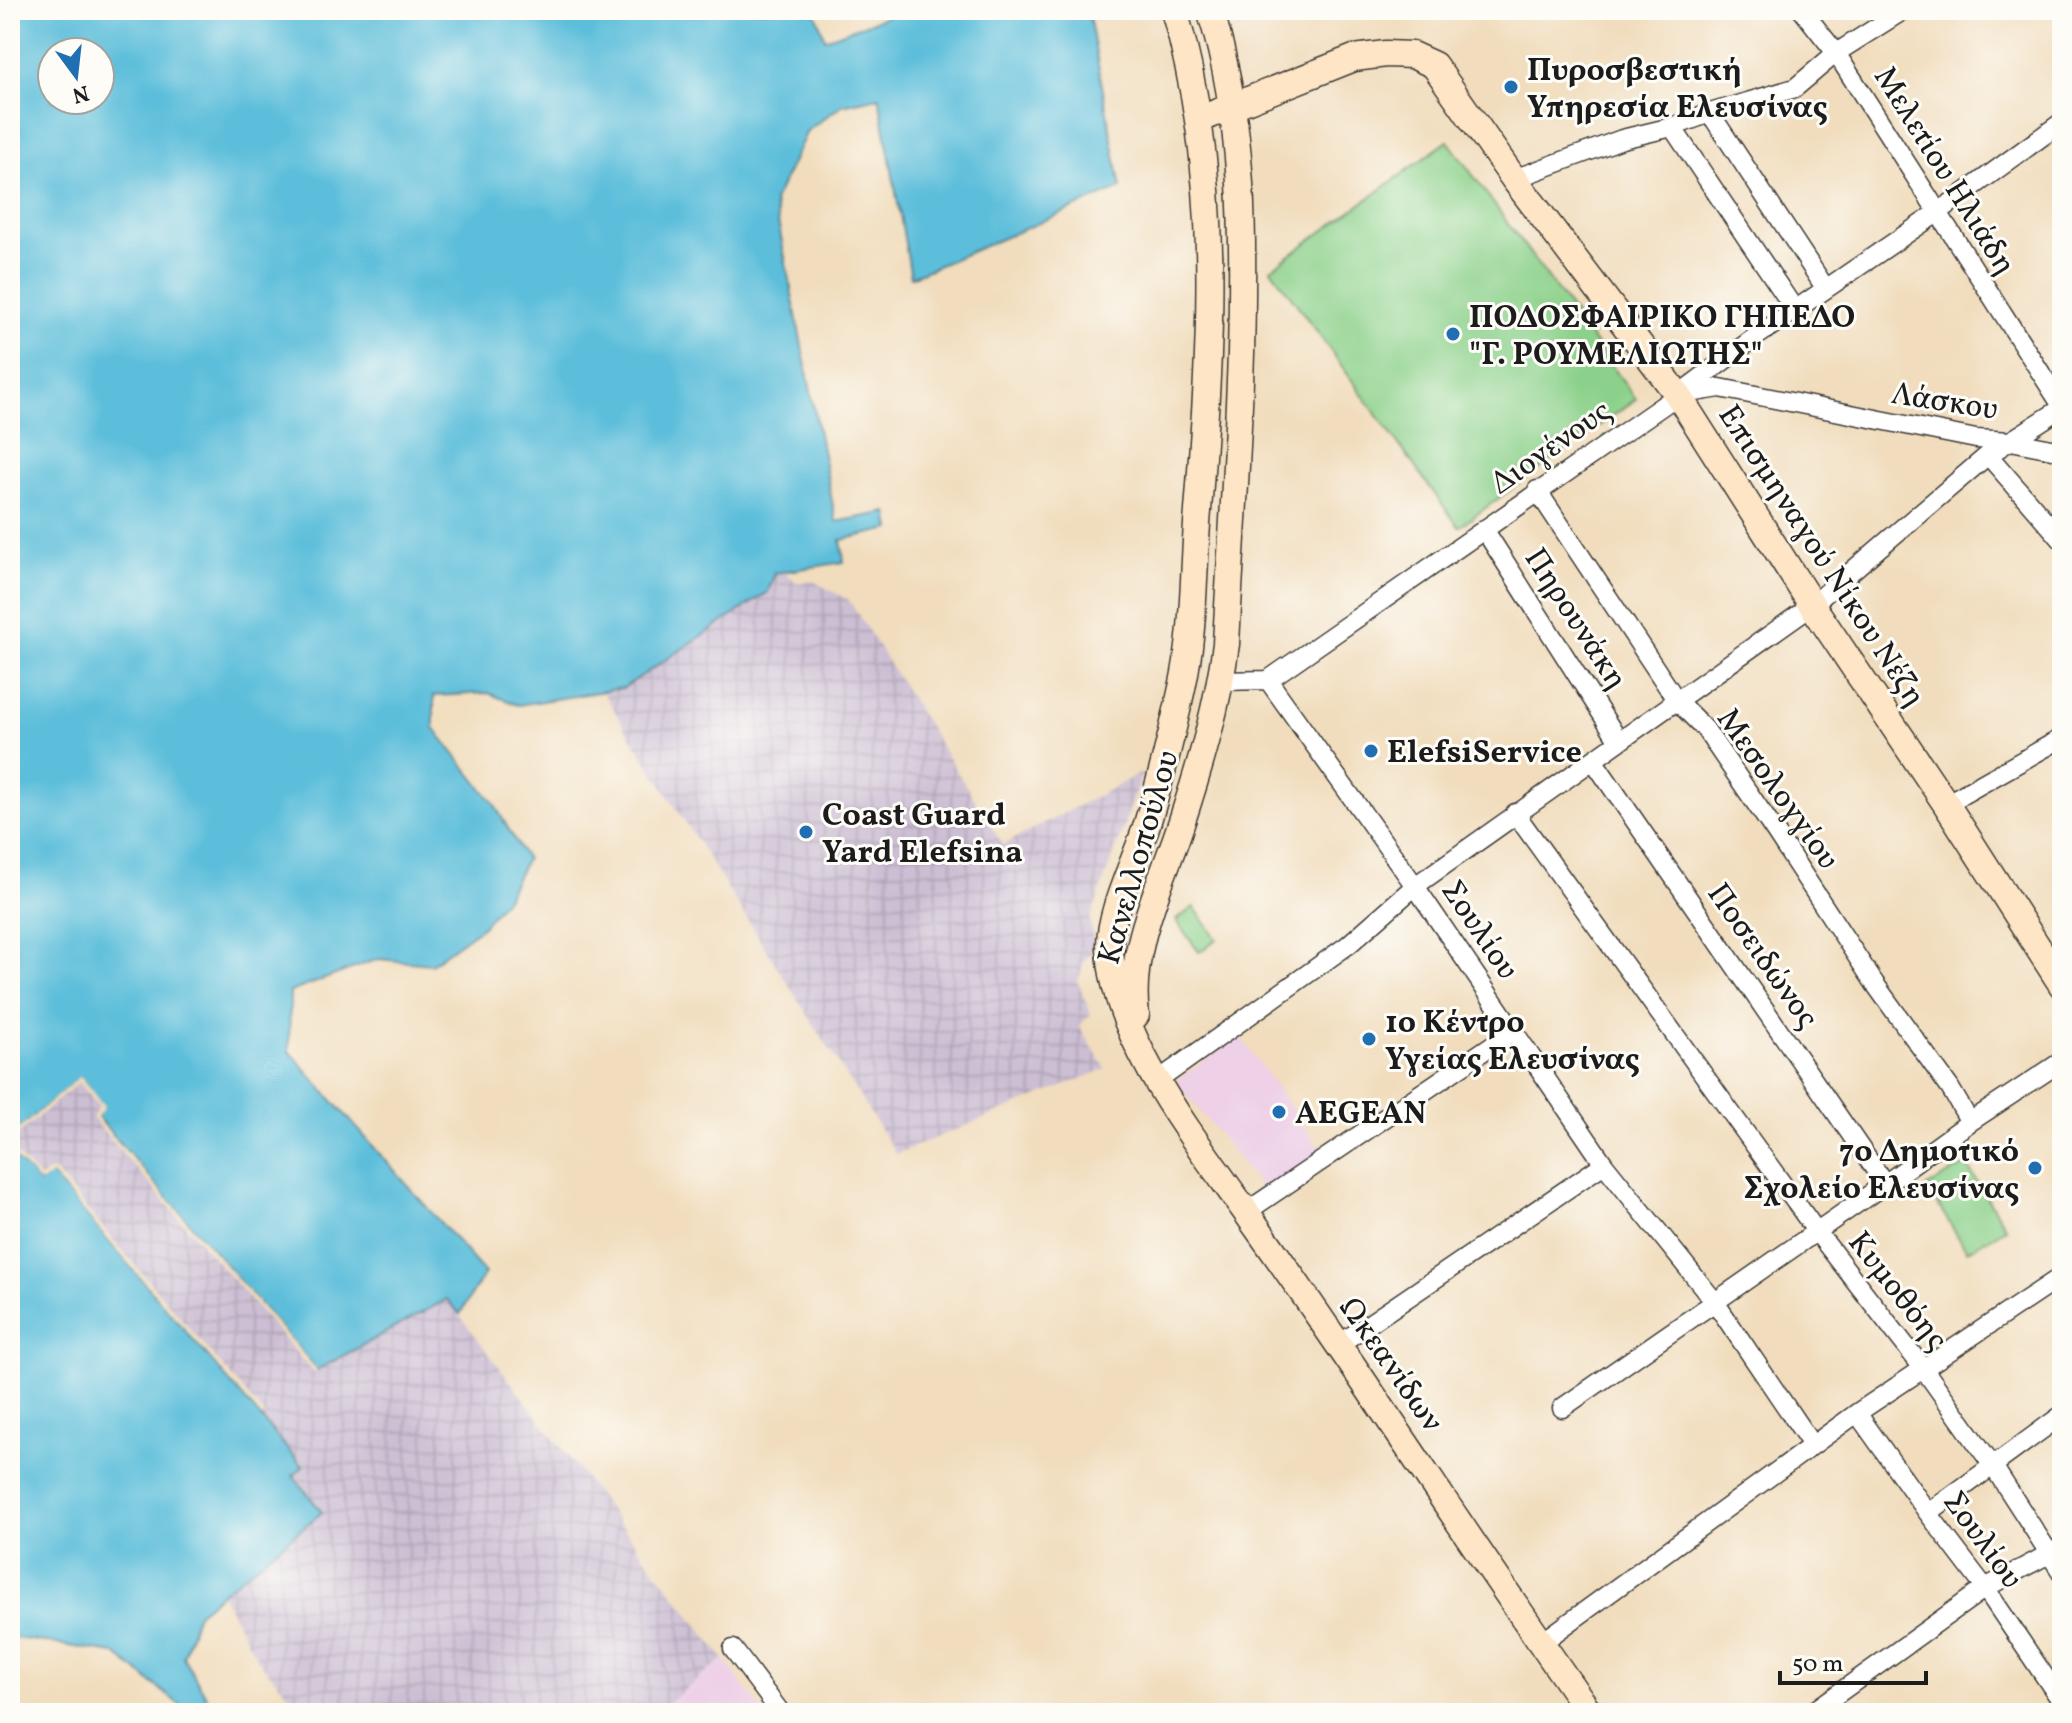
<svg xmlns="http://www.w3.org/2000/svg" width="2072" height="1723" viewBox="0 0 2072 1723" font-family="Vollkorn,serif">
  <defs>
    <pattern id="industrial-grid" width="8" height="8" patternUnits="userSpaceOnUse" patternTransform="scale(2)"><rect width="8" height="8" fill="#ccbed3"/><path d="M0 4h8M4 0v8" fill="none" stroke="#afa3b5"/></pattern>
  </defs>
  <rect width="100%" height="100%" fill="#fdfcf7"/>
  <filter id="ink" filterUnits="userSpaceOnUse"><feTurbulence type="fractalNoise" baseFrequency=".0125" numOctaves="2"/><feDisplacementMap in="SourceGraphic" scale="16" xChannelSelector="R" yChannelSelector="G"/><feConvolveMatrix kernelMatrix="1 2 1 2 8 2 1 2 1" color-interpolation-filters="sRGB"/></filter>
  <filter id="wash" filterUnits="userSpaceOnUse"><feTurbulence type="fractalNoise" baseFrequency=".006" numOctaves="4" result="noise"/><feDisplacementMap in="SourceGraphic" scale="32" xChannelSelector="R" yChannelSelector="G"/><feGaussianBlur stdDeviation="1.8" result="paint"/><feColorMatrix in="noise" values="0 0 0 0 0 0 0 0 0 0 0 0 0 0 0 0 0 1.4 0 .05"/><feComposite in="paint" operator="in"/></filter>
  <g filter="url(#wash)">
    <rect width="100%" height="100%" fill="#f1ddbd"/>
    <path fill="#eed0e7" d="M 1240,1036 L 1327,1159 L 1269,1197 L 1176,1081 Z
      M 724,1659 L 764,1713 L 655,1713 Z"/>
    <path fill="url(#industrial-grid)" d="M 1231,10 L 1276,10 L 1238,29 Z
      M 774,573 L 785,573 L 798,583 L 813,581 L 849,600 L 1003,845 L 1143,772 L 1090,920 L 1095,947 L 1084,961 L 1078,982 L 1091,1014 L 1079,1026 L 1106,1069 L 896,1154 L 602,691 L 623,688 L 768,593 Z
      M 80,1076 L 317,1370 L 447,1299 L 724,1659 L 655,1713 L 305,1713 L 258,1660 L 221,1594 L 321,1512 L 10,1153 L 10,1137 Z"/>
    <path fill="#8cd18b" stroke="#547654" stroke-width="2" d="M 1448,141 L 1636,399 L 1459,527 L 1271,269 Z
      M 1194,907 L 1217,939 L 1199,952 L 1176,920 Z
      M 1966,1164 L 2006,1228 L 1967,1251 L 1927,1187 Z"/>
    <path fill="#5cbeda" stroke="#3c6d7b" stroke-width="2" fill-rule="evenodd" d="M 10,10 L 815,10 L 825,39 L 904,10 L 1088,10 L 1121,188 L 911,277 L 879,97 L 842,105 L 807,131 L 774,201 L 836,522 L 888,512 L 891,529 L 841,540 L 844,562 L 775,573 L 768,592 L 623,688 L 518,705 L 488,693 L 434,696 L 434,728 L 493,802 L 526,859 L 506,898 L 483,926 L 431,964 L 378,959 L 290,992 L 289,1051 L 485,1273 L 460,1314 L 447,1299 L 317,1370 L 97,1117 L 103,1107 L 80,1077 L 10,1137 ZM 52,52 L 100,52 L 100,100 L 52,100 Z
      M 10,1152 L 40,1183 L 51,1174 L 303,1467 L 293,1476 L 322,1512 L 197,1613 L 183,1657 L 212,1706 L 211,1713 L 185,1713 L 180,1705 L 114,1653 L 10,1637 Z"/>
    <path fill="#f1ddbd" d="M 80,1076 L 104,1107 L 97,1118 L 317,1370 L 314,1373 L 94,1120 L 93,1116 L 99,1107 L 79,1082 L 10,1141 L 10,1137 Z
      M 10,1148 L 40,1178 L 49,1171 L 54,1171 L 265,1416 L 262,1418 L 52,1175 L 40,1183 L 10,1152 Z"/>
  </g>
  <g filter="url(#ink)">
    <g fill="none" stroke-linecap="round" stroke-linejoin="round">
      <g stroke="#3c3934" stroke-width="21">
        <path id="street" d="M 1802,10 L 1836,53 L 2062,406
          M 1710,113 L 1826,289
          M 1672,127 L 1795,310
          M 1514,179 L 1622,139 L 1672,127 L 1710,113 L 1795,88 L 1836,53 L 1904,10
          M 1683,394 L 1720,388 L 1976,439 L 2011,441 L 2062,451
          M 1988,455 L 2062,540
          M 1537,490 L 1677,701 L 1705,729 L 1776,833 L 1875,984 L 1950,1088 L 1970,1122
          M 1484,529 L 1619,741
          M 1268,680 L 1678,395 L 1754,338 L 1937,213 L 2062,122
          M 1221,681 L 1268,680 L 1415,886 L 1604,1164 L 1715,1302 L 1812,1445
          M 1593,760 L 1885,1184
          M 1946,804 L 2062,738
          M 1515,813 L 1817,1232 L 1923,1368 L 1993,1466 L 2062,1573
          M 1156,1082 L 1348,945 L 1415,886 L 1812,605 L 1988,455 L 2062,408
          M 1246,1212 L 1513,1031
          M 1338,1345 L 1604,1164
          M 1562,1408 L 1885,1184 L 1970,1122 L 2062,1061
          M 1857,1413 L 1928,1513 L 1985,1588 L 2062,1702
          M 1928,1513 L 2062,1415
          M 1541,1643 L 1857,1413 L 2062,1276
          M 733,1649 L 781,1713
          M 1811,1713 L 1985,1588 L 2062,1547"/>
      </g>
      <g stroke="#3c3934" stroke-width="29">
        <path id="secondary" d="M 1174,10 C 1223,176 1211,341 1198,511 C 1193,569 1195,631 1182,688 C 1172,734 1161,779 1147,824 C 1136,860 1108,913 1110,949 C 1114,1039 1195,1140 1246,1212 C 1278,1257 1310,1303 1342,1350 C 1425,1471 1505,1593 1590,1713
          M 1198,120 L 1354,58 L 1386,54 L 1412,55 L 1434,65 L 1514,179 L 1678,395 L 1812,605 L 1946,804 L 2062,985
          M 1136,1015 C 1127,949 1162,883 1182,821 C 1201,763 1218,705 1226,644 C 1231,547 1238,450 1241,353 C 1244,238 1245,121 1210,10"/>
      </g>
      <use href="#street" stroke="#fff" stroke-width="18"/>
      <use href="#secondary" stroke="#fde5c5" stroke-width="26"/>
    </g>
  </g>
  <g fill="#1f6fb2" stroke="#fdfcf7" stroke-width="3">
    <circle cx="1511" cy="87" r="8"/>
    <circle cx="1453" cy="334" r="8"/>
    <circle cx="1371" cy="751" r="8"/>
    <circle cx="806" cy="832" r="8"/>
    <circle cx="1369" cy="1039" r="8"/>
    <circle cx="1279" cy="1112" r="8"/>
    <circle cx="2035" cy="1168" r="8"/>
  </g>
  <g text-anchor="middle" stroke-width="6" stroke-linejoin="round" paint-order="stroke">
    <g font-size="32" font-weight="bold" fill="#1c1c1c" stroke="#fdfcf7" text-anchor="start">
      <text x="1527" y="80">Πυροσβεστική<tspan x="1527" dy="37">Υπηρεσία Ελευσίνας</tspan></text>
      <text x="1469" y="327">ΠΟΔΟΣΦΑΙΡΙΚΟ ΓΗΠΕΔΟ<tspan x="1469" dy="37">"Γ. ΡΟΥΜΕΛΙΩΤΗΣ"</tspan></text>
      <text x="1387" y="762">ElefsiService</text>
      <text x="822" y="825">Coast Guard<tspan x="822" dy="37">Yard Elefsina</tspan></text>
      <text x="1385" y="1032">1ο Κέντρο<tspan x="1385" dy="37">Υγείας Ελευσίνας</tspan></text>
      <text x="1295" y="1123">AEGEAN</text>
      <text x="2019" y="1161" text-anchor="end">7ο Δημοτικό<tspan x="2019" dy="37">Σχολείο Ελευσίνας</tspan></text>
    </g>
    <g font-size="32" fill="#1c1c1c" stroke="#fdfcf7">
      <text transform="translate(1946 170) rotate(58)" y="11">Μελετίου Ηλιάδη</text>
      <text transform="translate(1945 400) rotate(9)" y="11">Λάσκου</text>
      <text transform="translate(1550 446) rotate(-35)" y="11">Διογένους</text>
      <text transform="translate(1823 555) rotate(57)" y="11">Επισμηναγού Νίκου Νέζη</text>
      <text transform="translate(1577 618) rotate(57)" y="11">Πηρουνάκη</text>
      <text transform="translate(1779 788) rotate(55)" y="11">Μεσολογγίου</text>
      <text transform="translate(1137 857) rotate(-74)" y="11">Κανελλοπούλου</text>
      <text transform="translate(1481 929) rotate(56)" y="11">Σουλίου</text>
      <text transform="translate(1764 955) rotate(55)" y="11">Ποσειδώνος</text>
      <text transform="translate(1899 1290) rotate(52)" y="11">Κυμοθόης</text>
      <text transform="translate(1392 1363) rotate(55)" y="11">Ωκεανίδων</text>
      <text transform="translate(1984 1539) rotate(54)" y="11">Σουλίου</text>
    </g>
  </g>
  <rect width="2072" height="1723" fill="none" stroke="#fdfcf7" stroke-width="40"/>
  <g transform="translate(76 76) rotate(165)"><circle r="38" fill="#fdfcf7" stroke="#a3a29f" stroke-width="2"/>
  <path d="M0-6L14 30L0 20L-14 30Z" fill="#1f6fb2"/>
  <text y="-12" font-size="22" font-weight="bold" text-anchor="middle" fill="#1c1c1c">N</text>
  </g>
  <path d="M1780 1671v12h146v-12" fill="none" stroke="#1c1c1c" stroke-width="4"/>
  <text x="1792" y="1671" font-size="24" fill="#1c1c1c" stroke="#fdfcf7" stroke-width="6" paint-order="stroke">50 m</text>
</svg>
